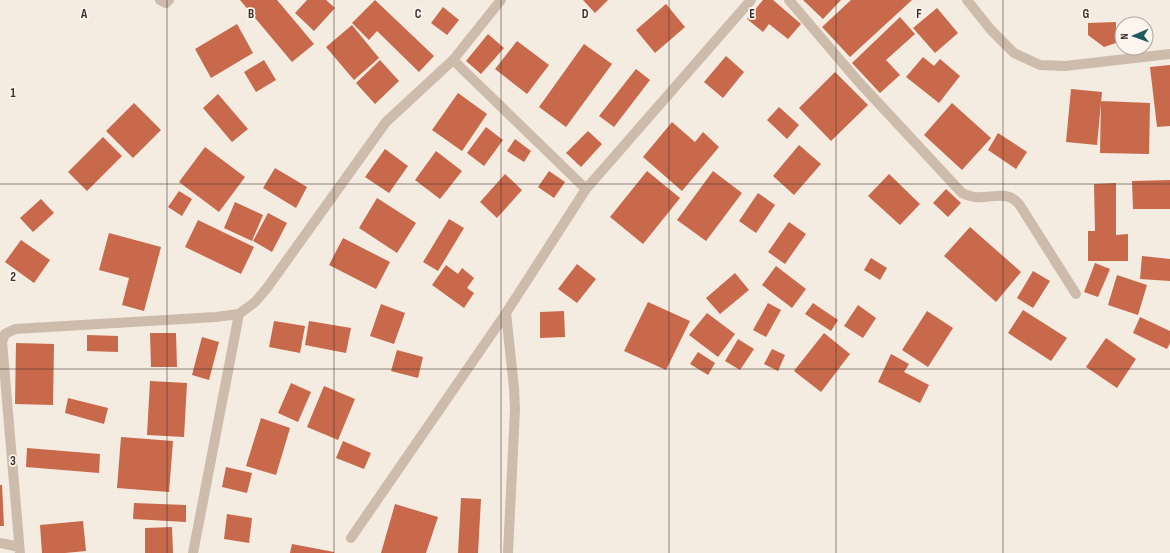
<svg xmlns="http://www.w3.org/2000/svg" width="1170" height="553" viewBox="0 0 1170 553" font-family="'Sofia Sans Condensed',sans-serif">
  <rect width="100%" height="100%" fill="#f4ebe1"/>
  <path fill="#c8694b" d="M 240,0 L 277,0 L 314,44 L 292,62 Z
    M 307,0 L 326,0 L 335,8 L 314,31 L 295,13 Z
    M 375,0 L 434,56 L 419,72 L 377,31 L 369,40 L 352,23 Z
    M 583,0 L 608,0 L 595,13 Z
    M 763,0 L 773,0 L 801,24 L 788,39 L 769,24 L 763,32 L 747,19 Z
    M 803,0 L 841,0 L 823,19 Z
    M 851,0 L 912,0 L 850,57 L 822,27 Z
    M 666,4 L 685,27 L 655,53 L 636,30 Z
    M 443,7 L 459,20 L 447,35 L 431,23 Z
    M 937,8 L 958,33 L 935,53 L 913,28 Z
    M 900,17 L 915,34 L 886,60 L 900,75 L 880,93 L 852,63 Z
    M 1116,22 L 1116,43 L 1104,47 L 1088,35 L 1088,23 Z
    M 237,24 L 253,53 L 211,78 L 195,49 Z
    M 352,25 L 379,58 L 354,80 L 326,47 Z
    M 488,34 L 504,48 L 481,74 L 466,61 Z
    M 517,41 L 549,65 L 527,94 L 495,69 Z
    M 584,44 L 612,64 L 566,127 L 539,107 Z
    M 726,56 L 744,72 L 723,98 L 704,82 Z
    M 923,57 L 934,66 L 940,59 L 960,76 L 939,103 L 906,77 Z
    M 264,60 L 276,80 L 256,92 L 244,72 Z
    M 380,60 L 399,81 L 375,104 L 356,83 Z
    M 1170,65 L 1170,126 L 1157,127 L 1150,67 Z
    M 636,69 L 650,80 L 614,127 L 599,116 Z
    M 835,72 L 868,105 L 831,141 L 799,108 Z
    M 1071,89 L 1102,92 L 1097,145 L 1066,142 Z
    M 458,93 L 487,114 L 462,151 L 432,130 Z
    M 218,94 L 248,129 L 232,142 L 203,108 Z
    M 1101,101 L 1150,103 L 1149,154 L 1100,153 Z
    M 134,103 L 161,130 L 133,158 L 106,131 Z
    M 952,103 L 991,138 L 962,170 L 924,135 Z
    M 779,107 L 799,125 L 787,139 L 767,120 Z
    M 672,122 L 695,142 L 703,132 L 719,147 L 682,191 L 643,157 Z
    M 486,127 L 503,140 L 484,166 L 467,153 Z
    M 588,131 L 602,144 L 581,167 L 566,153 Z
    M 998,133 L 1027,152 L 1016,169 L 988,150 Z
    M 103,137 L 122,156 L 87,191 L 68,172 Z
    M 515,139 L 531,151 L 524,162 L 507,151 Z
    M 799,145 L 821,164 L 794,195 L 773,176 Z
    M 205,147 L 245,177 L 219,212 L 179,182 Z
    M 385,149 L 408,166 L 389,193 L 365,177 Z
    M 436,151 L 462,171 L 440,199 L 415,180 Z
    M 275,168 L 307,187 L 296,208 L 263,188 Z
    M 549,171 L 565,182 L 554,198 L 538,187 Z
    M 647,171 L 680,198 L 643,244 L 610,217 Z
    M 713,171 L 742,193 L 706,241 L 677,220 Z
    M 505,174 L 522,190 L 497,218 L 480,202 Z
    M 889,174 L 920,204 L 900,225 L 868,196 Z
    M 1170,180 L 1170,209 L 1133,209 L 1132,181 Z
    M 1116,183 L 1116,235 L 1128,234 L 1128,261 L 1088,261 L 1088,231 L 1095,231 L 1094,184 Z
    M 946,189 L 961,203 L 948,217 L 933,203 Z
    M 179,191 L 192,199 L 182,216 L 168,207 Z
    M 758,193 L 775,205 L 756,233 L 739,221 Z
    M 377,198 L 416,223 L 397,253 L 359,228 Z
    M 41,199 L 54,213 L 33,232 L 20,218 Z
    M 235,202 L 263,215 L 252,241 L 224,228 Z
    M 268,213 L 287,223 L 272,252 L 253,241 Z
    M 449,219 L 464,228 L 438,271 L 423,262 Z
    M 198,220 L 254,247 L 241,274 L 185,247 Z
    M 789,222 L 806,234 L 785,264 L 768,252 Z
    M 970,227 L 1021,272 L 996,302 L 944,256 Z
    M 109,233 L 161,247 L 144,311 L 122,305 L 129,278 L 99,270 Z
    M 343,238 L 390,262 L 376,289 L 329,265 Z
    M 21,240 L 50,260 L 34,283 L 5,262 Z
    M 1142,256 L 1170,259 L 1170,281 L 1140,279 Z
    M 871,258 L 887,268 L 880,280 L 864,270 Z
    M 1095,263 L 1110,269 L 1098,297 L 1084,292 Z
    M 577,264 L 596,279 L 577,303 L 558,289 Z
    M 446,265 L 458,274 L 462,268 L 474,278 L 467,288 L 474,293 L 464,308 L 432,285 Z
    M 776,266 L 806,289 L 792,308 L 762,285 Z
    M 1033,271 L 1050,281 L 1033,308 L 1017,298 Z
    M 735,273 L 749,290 L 720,314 L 706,298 Z
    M 1117,275 L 1147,285 L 1138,315 L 1108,305 Z
    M 648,302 L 690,321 L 666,370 L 624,351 Z
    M 768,303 L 781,310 L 766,337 L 753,330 Z
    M 813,303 L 838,320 L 831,331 L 805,314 Z
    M 381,304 L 405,313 L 394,344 L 370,336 Z
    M 858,305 L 876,318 L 863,338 L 844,326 Z
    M 1023,310 L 1067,338 L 1051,361 L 1008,333 Z
    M 564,311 L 565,337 L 540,338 L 540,312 Z
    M 927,311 L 953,328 L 928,367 L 902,350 Z
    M 707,313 L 735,334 L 718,357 L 689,335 Z
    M 1140,317 L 1170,331 L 1170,343 L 1167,349 L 1133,333 Z
    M 274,321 L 305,326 L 300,353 L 269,347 Z
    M 309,321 L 351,328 L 346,353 L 305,345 Z
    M 150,333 L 176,333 L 177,367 L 151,367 Z
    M 824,333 L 850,354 L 821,392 L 794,371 Z
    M 87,335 L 118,336 L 118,352 L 87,351 Z
    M 202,337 L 219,342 L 209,380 L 192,375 Z
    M 1106,338 L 1136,359 L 1117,388 L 1086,367 Z
    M 738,339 L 754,349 L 740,370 L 725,361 Z
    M 16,343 L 54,344 L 53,405 L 15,404 Z
    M 772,349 L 785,355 L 778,371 L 764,364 Z
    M 397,350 L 423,357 L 418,378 L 391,371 Z
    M 698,352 L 715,363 L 708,375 L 690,364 Z
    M 891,354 L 909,364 L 904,372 L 929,385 L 920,403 L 878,382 Z
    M 150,381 L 187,383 L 184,437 L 147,435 Z
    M 291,383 L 311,392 L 298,422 L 278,413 Z
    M 324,386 L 355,399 L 338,440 L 307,427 Z
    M 68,398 L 108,408 L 104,424 L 65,413 Z
    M 261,418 L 290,428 L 276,475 L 246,466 Z
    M 121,437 L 173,441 L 169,492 L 117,488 Z
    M 343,441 L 371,453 L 364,469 L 336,458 Z
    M 27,448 L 100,454 L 99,473 L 26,467 Z
    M 226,467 L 252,473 L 247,493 L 222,487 Z
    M 0,485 L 2,485 L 4,526 L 0,526 Z
    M 461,498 L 481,499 L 478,553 L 458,553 Z
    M 134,503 L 186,505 L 186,522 L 133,519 Z
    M 395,504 L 438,517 L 426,553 L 381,553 Z
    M 227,514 L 252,518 L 249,543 L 224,539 Z
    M 83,521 L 86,551 L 65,553 L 42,553 L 40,525 Z
    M 172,527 L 173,553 L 145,553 L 145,528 Z
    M 292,544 L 334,552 L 334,553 L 290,553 Z"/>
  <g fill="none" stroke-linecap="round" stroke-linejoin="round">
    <path stroke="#cdbbac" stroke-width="10" d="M 160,0 L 166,3 L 169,0
      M 789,0 L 857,80 L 962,193 C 966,195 970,196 974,197 C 992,199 1006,189 1019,204 L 1076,294
      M 967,0 L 991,30 L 1014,53 L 1040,65 L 1065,66 L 1170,54
      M 453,60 L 586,189
      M 506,313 L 514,388 L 515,409 L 508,553
      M 351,538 L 506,313 L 586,189 L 751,0
      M 0,543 L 19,547
      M 20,553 L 2,342 L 5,334 L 15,329 L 216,317 L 239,314 L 255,302 L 267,288 L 386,122 L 453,60 L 501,0
      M 193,553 L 239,314"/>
  </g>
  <path fill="none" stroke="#3b302b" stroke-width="1" stroke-opacity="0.55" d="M 167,0 L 167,553M 334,0 L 334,553M 501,0 L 501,553M 669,0 L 669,553M 836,0 L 836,553M 1003,0 L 1003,553M 0,184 L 1170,184M 0,369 L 1170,369"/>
  <g font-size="13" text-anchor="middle" font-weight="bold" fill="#3b302b" stroke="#fbf5ee" stroke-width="3.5" stroke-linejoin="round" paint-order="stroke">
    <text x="84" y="18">A</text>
    <text x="251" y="18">B</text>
    <text x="418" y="18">C</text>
    <text x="585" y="18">D</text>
    <text x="752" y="18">E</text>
    <text x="919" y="18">F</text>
    <text x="1086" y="18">G</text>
    <text x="13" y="97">1</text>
    <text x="13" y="281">2</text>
    <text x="13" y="465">3</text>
  </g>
  <g transform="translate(1134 36) rotate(268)"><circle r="19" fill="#fbf5ee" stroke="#aea6a0"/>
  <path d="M0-3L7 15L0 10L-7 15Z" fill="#1f5a5e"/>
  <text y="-6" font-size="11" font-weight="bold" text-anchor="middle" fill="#3b302b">N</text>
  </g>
</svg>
